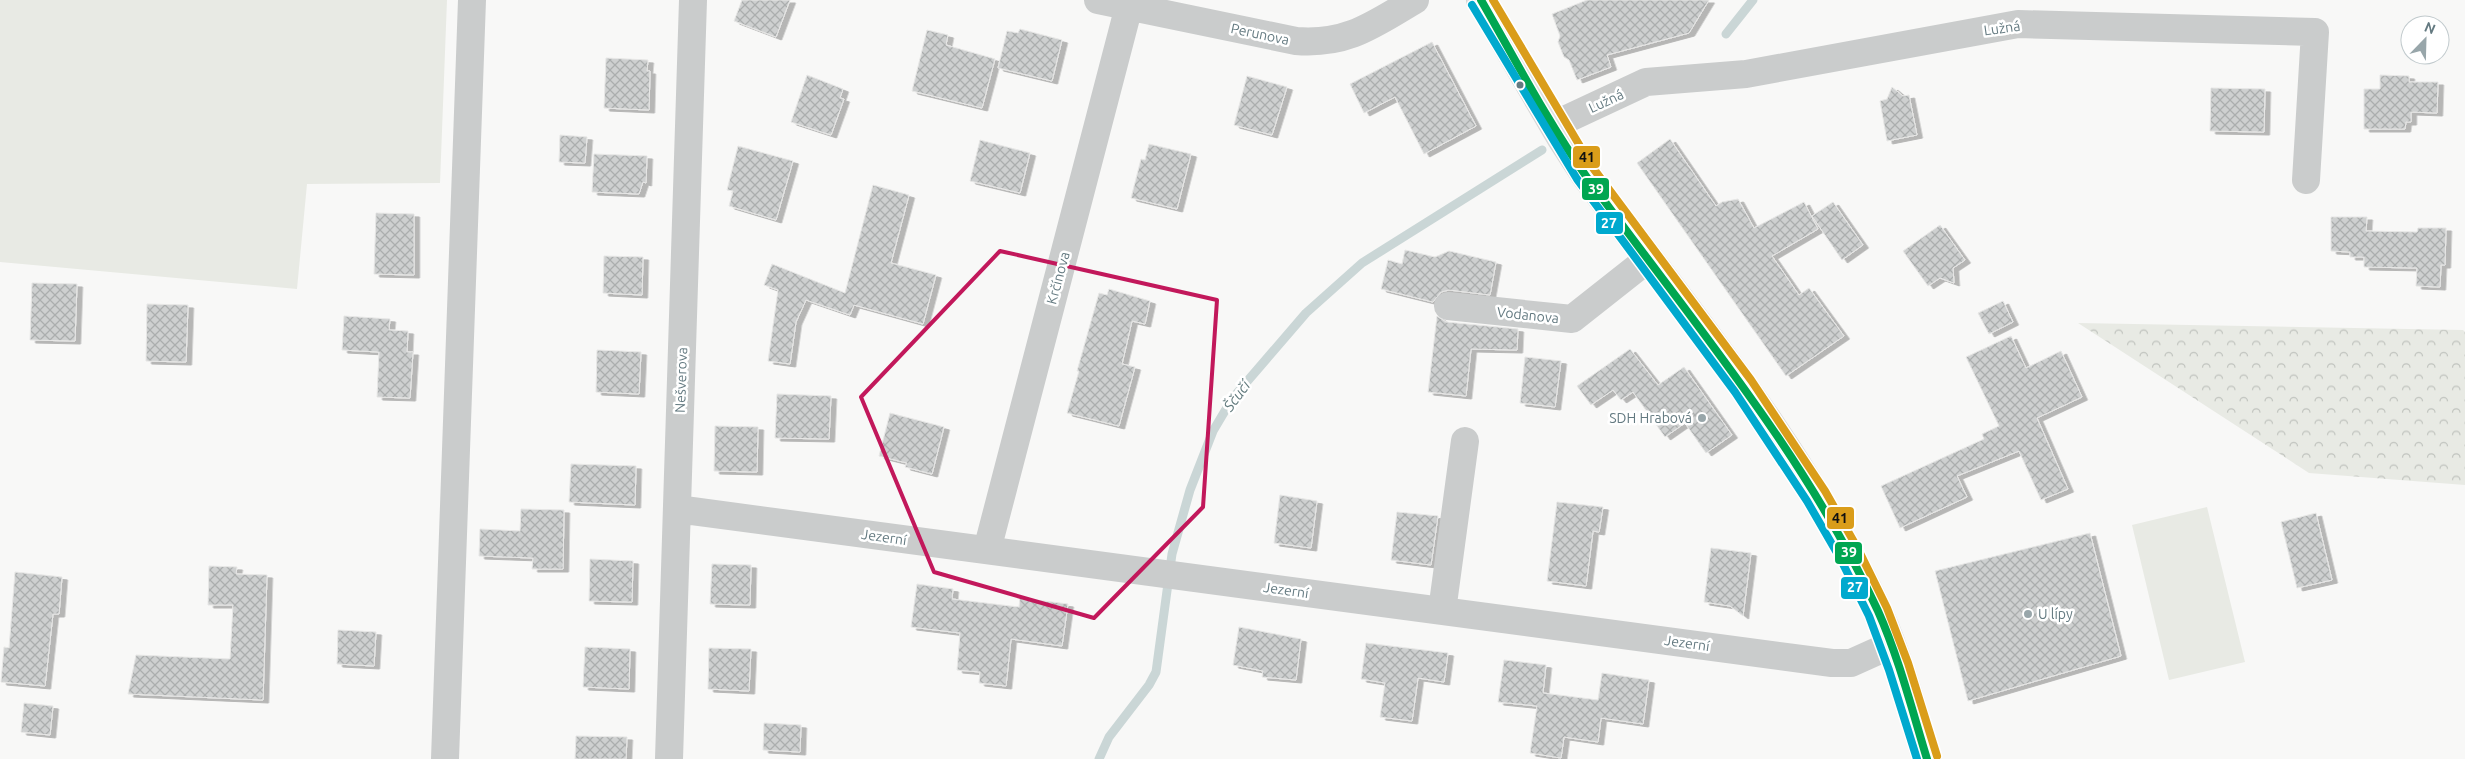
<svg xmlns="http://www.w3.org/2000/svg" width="2465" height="759" viewBox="0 0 2465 759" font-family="Ubuntu,sans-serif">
  <defs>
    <pattern id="forest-crowns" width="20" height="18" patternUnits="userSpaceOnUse" patternTransform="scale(1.25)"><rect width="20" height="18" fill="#e8eae4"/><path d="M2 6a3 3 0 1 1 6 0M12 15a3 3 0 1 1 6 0" fill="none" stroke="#c0c3be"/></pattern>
    <pattern id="building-cross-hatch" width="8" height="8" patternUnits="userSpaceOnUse" patternTransform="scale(1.25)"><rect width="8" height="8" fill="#ced0d0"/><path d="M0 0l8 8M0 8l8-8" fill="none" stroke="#abaeae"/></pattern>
    <filter id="shadow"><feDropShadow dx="5.5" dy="3" stdDeviation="0" flood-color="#0004"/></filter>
  </defs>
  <rect width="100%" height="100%" fill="#f8f8f7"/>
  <path fill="#e8eae4" d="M 0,0 L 447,0 L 440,183 L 307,184 L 297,289 L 0,262 Z
    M 2207,507 L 2245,662 L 2169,680 L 2132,525 Z"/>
  <path fill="url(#forest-crowns)" d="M 2078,323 L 2463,330 L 2465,332 L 2465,485 L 2309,473 Z"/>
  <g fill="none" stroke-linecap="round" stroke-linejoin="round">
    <path stroke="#cad6d6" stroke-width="9" d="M 1726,34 L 1753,0
      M 1099,759 L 1109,737 L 1149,685 L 1156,672 L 1172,554 L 1190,490 L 1213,431 L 1232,399 L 1306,313 L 1362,263 L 1542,150"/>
  </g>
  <path fill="url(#building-cross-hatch)" stroke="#e7e7e6" filter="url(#shadow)" d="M 742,0 L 790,0 L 776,37 L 734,21 Z
    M 1587,0 L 1709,0 L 1689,33 L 1607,55 L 1611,67 L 1577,80 L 1569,60 L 1564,57 L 1558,42 L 1560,36 L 1552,14 Z
    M 1020,29 L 1062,40 L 1052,81 L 998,68 L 1007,31 L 1018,33 Z
    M 927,30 L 948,35 L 946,45 L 995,59 L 982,108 L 912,91 Z
    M 1432,42 L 1476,126 L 1424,154 L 1395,97 L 1364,113 L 1350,84 Z
    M 606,58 L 648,60 L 647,71 L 650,71 L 649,110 L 604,108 Z
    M 807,75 L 843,89 L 840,98 L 844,99 L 831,135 L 791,122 Z
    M 2380,75 L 2409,76 L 2409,82 L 2438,82 L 2437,113 L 2411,112 L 2411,122 L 2406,122 L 2405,129 L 2364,129 L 2364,89 L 2380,89 Z
    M 1247,76 L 1287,87 L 1272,135 L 1234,125 Z
    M 1892,87 L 1903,96 L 1909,95 L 1917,135 L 1887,141 L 1880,101 L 1887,99 Z
    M 2211,88 L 2265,89 L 2264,132 L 2210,131 Z
    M 560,135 L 587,137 L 585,163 L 559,162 Z
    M 1670,139 L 1716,206 L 1722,202 L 1738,199 L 1754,228 L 1804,202 L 1818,229 L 1772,256 L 1799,295 L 1809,288 L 1844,336 L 1786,376 L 1637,163 Z
    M 980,140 L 1030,153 L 1020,193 L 970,181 Z
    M 1149,144 L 1191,154 L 1177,209 L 1131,198 L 1141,159 L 1145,160 Z
    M 738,146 L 793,161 L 776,220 L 729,206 L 733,191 L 727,190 Z
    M 594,154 L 647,156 L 646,183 L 643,182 L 639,194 L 592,192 Z
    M 873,185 L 909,195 L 891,263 L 936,275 L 923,324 L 854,305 L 850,315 L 806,300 L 796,322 L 790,364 L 768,361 L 778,290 L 764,285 L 772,264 L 845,293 Z
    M 1833,202 L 1863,245 L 1842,260 L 1812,216 Z
    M 376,213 L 414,214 L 414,275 L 374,274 Z
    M 2331,217 L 2367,217 L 2366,231 L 2417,232 L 2418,228 L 2446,228 L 2445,265 L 2441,265 L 2440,287 L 2416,286 L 2417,268 L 2364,267 L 2364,257 L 2350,257 L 2350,252 L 2331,251 Z
    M 1940,225 L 1965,260 L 1953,268 L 1954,283 L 1940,278 L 1928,286 L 1903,251 Z
    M 1405,250 L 1435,257 L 1449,251 L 1496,262 L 1490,295 L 1449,290 L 1441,292 L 1433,302 L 1381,289 L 1388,260 L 1402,264 Z
    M 604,256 L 643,257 L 642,295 L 603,293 Z
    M 32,283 L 77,284 L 75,341 L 30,340 Z
    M 1109,289 L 1150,301 L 1145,324 L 1132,321 L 1122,364 L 1135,367 L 1119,426 L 1067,413 L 1079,371 L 1077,371 L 1099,293 L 1107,295 Z
    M 2003,301 L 2013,322 L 1989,334 L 1978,313 Z
    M 147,304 L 188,305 L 186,362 L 146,361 Z
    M 344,316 L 390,319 L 389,330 L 408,331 L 407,352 L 413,352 L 410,398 L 377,397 L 379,352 L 342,350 Z
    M 1437,316 L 1446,322 L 1518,329 L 1517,350 L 1471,349 L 1466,396 L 1428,392 Z
    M 2011,336 L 2026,368 L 2061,351 L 2082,397 L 2037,418 L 2068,489 L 2041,500 L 2019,451 L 1957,476 L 1967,497 L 1900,528 L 1881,486 L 1984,439 L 1982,434 L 1999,426 L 1966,357 Z
    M 1630,349 L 1658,385 L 1684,367 L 1732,435 L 1706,453 L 1685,423 L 1665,437 L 1633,392 L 1621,400 L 1613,390 L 1591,405 L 1577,386 Z
    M 597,350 L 641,352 L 639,394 L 596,392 Z
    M 1525,357 L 1561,361 L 1555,407 L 1520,403 Z
    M 777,394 L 831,396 L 829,439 L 775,438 Z
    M 890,413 L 944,427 L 932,474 L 905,467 L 907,463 L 879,456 Z
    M 715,426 L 758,427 L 757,472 L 714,471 Z
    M 571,464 L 636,466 L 635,505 L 569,502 Z
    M 1280,495 L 1317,501 L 1311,548 L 1274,543 Z
    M 1557,502 L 1603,507 L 1599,532 L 1593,531 L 1586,586 L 1547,581 Z
    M 521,509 L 564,510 L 563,569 L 532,569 L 533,558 L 479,556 L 480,529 L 520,531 Z
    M 1397,512 L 1438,516 L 1431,565 L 1391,560 Z
    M 2316,513 L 2332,580 L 2297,588 L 2281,522 Z
    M 2090,533 L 2121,656 L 1968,701 L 1935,571 Z
    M 1711,548 L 1751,553 L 1743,616 L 1730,606 L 1704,602 Z
    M 590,559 L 633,561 L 632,602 L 589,601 Z
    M 712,564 L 751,565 L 750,605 L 710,604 Z
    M 209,566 L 237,567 L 236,574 L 267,575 L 263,700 L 128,694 L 136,655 L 230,659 L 233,605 L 208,605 Z
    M 15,572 L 62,577 L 59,614 L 53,614 L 45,686 L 1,682 L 4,647 L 9,648 Z
    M 917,584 L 953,589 L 952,599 L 1019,607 L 1020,598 L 1068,604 L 1062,646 L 1011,639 L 1006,686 L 979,683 L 980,672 L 957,670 L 960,633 L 911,627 Z
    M 1239,627 L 1301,639 L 1296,680 L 1262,677 L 1263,671 L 1233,665 Z
    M 338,630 L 376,632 L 374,666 L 337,664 Z
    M 1366,643 L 1448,653 L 1444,682 L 1418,678 L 1412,721 L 1380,717 L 1385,683 L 1361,679 Z
    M 585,647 L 630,649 L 629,689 L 583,687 Z
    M 709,648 L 751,649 L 749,691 L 708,689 Z
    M 1504,660 L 1546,665 L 1543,693 L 1598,700 L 1602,673 L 1649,680 L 1643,724 L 1601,718 L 1598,742 L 1564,737 L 1561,758 L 1530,753 L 1537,706 L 1498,702 Z
    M 24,703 L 53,706 L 50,735 L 21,732 Z
    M 764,723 L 801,725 L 800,752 L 763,750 Z
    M 576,736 L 627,737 L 626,759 L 575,759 Z"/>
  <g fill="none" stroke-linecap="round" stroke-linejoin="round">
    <g stroke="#d4d5d5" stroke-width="30">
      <path id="major" d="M 1481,0 L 1561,137 L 1585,174 C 1689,315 1805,452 1878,612 C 1899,660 1912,709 1927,759"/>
    </g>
    <path stroke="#cacccc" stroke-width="28" d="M 1098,0 L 1296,41 C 1347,45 1373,25 1415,0
      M 1554,125 L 1646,82 L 1746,74 L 2018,24 L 2315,32 L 2306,180
      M 1448,306 L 1572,319 L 1648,259
      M 677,509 L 1832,663 L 1851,663 L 1891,645
      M 987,550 L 1129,6
      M 1442,611 L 1465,441
      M 445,759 L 472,0
      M 669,759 L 693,0"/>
    <use href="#major" stroke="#dfe0e0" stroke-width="28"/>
    <g stroke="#fff" stroke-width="11">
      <path id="bus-1" d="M 1481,0 C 1515,59 1547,121 1586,176 C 1689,318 1804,451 1878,611 C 1899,658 1912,710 1927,759"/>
    </g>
    <g stroke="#fff" stroke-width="11">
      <path id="bus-2" d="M 1472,5 L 1577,179 L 1735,392 L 1807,501 L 1840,558 L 1869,616 L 1889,670 L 1917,759"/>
    </g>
    <g stroke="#fff" stroke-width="11">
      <path id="bus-3" d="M 1493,0 L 1593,168 L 1751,380 L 1825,491 L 1858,549 L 1887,608 L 1908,663 L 1937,756"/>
    </g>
    <use href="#bus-1" stroke="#00a651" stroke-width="8"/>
    <use href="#bus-2" stroke="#00a9ce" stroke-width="8"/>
    <use href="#bus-3" stroke="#da9d1a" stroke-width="8"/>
  </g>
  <path fill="none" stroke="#c2185b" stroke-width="4" stroke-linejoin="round" d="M 1000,251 L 1217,300 L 1203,507 L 1094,618 L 934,572 L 861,397 Z"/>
  <circle fill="#647a81" stroke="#fff" stroke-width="2" cx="1520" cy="85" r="4.5"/>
  <g fill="#98a6aa" stroke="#fff" stroke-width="2">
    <circle cx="1702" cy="418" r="5"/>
    <circle cx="2028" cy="614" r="5"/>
  </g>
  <g text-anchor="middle" stroke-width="5" stroke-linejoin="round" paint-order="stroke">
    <g font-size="14" fill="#647a81" stroke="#fff">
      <text transform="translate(2002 28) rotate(-8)" y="5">Lužná</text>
      <text transform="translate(1260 34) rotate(12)" y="5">Perunova</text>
      <text transform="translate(1606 101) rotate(-25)" y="5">Lužná</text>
      <text transform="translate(1058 278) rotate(-75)" y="5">Krčínova</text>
      <text transform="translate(1528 315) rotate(6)" y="5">Vodanova</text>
      <text transform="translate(681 380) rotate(-88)" y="5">Nešverova</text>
      <text transform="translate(884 537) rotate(8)" y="5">Jezerní</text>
      <text transform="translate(1286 590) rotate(8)" y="5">Jezerní</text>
      <text transform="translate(1687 643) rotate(8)" y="5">Jezerní</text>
    </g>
    <g font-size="14" fill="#647a81" stroke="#fff" text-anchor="end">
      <text x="1692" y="423">SDH Hrabová</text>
      <text x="2038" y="619" text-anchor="start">U lípy</text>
    </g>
    <g font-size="15" font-style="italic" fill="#5f787b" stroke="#fff">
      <text transform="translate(1237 396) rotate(-53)" y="5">Ščučí</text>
    </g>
  </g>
  <g stroke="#fff" stroke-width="2">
    <rect x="1572" y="145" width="29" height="24" rx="5" fill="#da9d1a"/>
    <rect x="1581" y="177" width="29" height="24" rx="5" fill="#00a651"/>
    <rect x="1595" y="211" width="29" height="24" rx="5" fill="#00a9ce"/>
    <rect x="1826" y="506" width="29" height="24" rx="5" fill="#da9d1a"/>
    <rect x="1834" y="541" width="29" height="24" rx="5" fill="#00a651"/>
    <rect x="1840" y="576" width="29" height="24" rx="5" fill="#00a9ce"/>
  </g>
  <g font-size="14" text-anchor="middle" font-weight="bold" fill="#fff">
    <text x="1596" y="194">39</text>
    <text x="1609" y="228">27</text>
    <text x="1849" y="557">39</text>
    <text x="1855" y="592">27</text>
  </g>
  <g font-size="14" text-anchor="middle" font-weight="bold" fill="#111">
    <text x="1587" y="162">41</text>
    <text x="1840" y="523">41</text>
  </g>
  <g transform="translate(2425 40) rotate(23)"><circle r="24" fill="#ffffff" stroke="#c1cacd"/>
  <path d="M0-4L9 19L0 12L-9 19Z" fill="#98a6aa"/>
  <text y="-8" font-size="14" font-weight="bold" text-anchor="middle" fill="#647a81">N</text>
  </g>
</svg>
